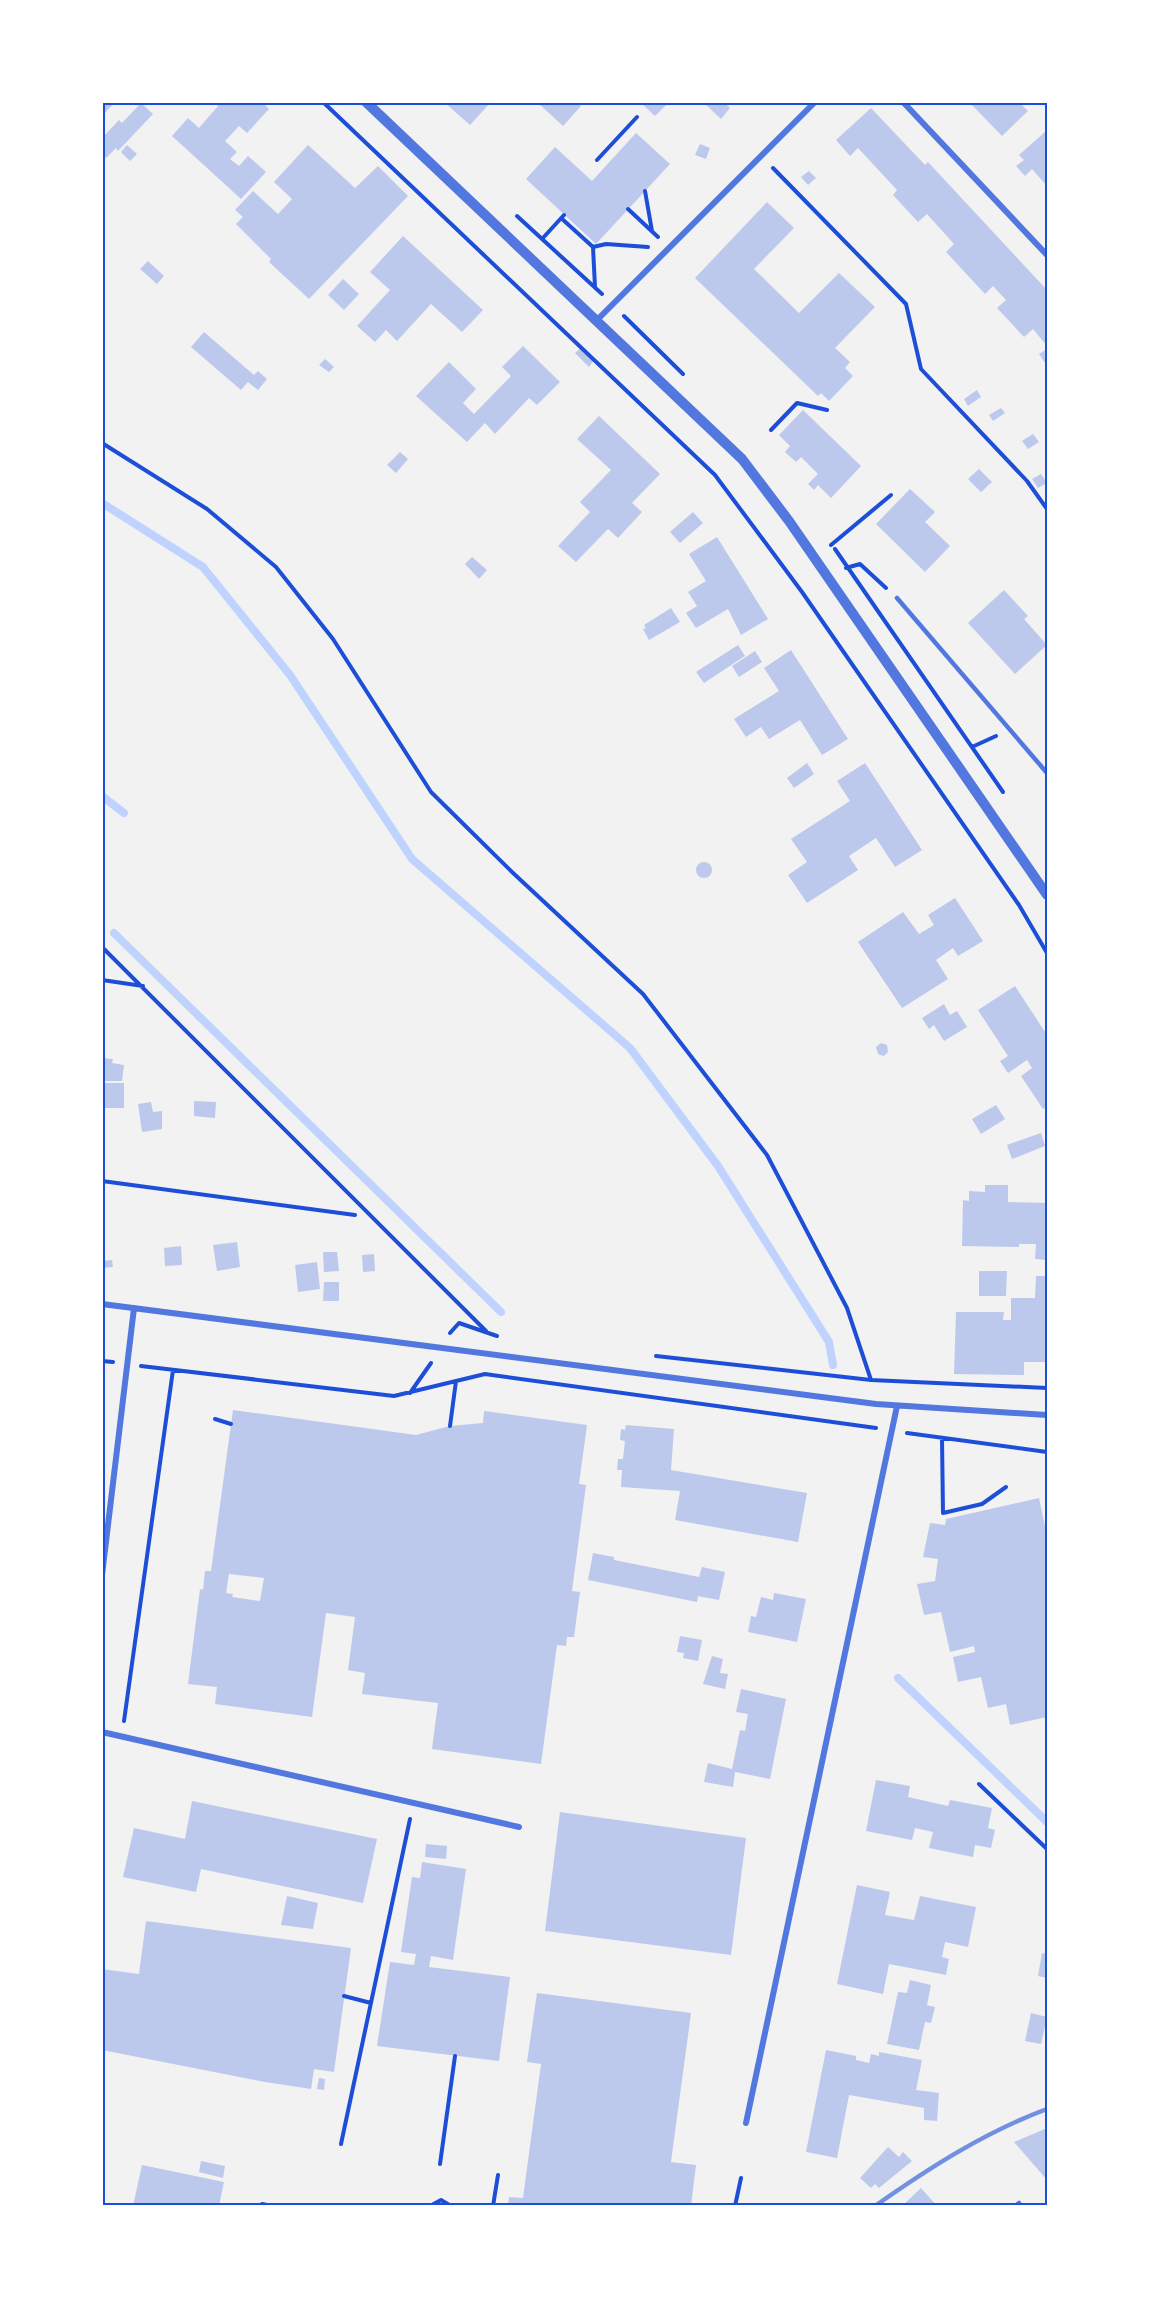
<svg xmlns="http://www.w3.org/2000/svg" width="1149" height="2308" viewBox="0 0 1149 2308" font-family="'Noto Sans',sans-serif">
  <rect width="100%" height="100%" fill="#f2f2f2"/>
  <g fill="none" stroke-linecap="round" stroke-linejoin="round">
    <path stroke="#bfd3fe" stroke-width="8" d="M 102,503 L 203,567 L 290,675 L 412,859 L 630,1048 L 718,1166 L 829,1342 L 833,1365
      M 102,796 L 124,813
      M 114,933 L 501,1312
      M 898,1678 L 1047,1822"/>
  </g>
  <path fill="#bdc9ec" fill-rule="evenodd" d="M 102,102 L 115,102 L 102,116 Z
    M 213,102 L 262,102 L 269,109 L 247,133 L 239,126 L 225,141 L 237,152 L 230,159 L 239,166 L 248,156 L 266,172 L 241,199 L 172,136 L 188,118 L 199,128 L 218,106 Z
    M 444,102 L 491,102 L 470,125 Z
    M 537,102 L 576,102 L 581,106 L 563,126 Z
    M 640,102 L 669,102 L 655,116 Z
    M 703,102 L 724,102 L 730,108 L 721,119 Z
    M 969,102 L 1019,102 L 1028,111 L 1002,136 Z
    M 141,103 L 153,114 L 118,151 L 116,148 L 106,158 L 102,154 L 102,138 L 119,120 L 122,123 Z
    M 871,108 L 925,165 L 928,162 L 1047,290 L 1047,346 L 1033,329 L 1024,337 L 1011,323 L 997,308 L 1006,300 L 993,286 L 985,294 L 946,252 L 954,244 L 927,214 L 918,222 L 893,195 L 897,190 L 858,148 L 850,156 L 836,140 Z
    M 1046,131 L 1047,132 L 1047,186 L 1032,169 L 1025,176 L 1016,166 L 1024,160 L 1019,155 Z
    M 636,133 L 670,164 L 596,244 L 526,179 L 555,147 L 592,181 Z
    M 700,144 L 710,148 L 706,159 L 695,155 Z
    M 127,145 L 137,154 L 130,161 L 121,152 Z
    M 308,145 L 355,188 L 378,166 L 408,196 L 309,299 L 269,262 L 271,259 L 236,224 L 243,217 L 235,210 L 253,191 L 278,214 L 292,199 L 274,182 Z
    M 809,171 L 816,178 L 808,185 L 801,177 Z
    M 767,202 L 794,228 L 754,269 L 799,313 L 839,273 L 875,307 L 835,348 L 850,362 L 845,368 L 853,376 L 829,401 L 821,393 L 818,396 L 695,278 Z
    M 403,236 L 483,310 L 462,332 L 431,304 L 397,341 L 386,330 L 375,342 L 357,326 L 390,290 L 370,272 Z
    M 148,261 L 164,276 L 157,284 L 140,269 Z
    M 343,279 L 359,294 L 344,310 L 328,295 Z
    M 204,332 L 254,375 L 258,371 L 267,379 L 258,390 L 248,382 L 241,390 L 191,347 Z
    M 523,346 L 560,382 L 537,405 L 529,398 L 495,434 L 485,423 L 467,442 L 416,396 L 449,362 L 476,389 L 463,403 L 474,414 L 511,376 L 502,367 Z
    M 582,347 L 594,360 L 589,367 L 575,353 Z
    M 1047,349 L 1047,366 L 1039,354 Z
    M 325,359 L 334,367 L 329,372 L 319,365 Z
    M 977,390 L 981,397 L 968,406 L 964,399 Z
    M 1001,408 L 1005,413 L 993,421 L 989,415 Z
    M 803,410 L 861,466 L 831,498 L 818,485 L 814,490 L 808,484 L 818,474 L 801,457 L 796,462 L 785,452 L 790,446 L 779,435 Z
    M 599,416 L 660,474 L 632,503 L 642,512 L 618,538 L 608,529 L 576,562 L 558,546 L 590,512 L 580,502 L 611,470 L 577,439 Z
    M 1033,434 L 1039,442 L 1028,449 L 1022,441 Z
    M 400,452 L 408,459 L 396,473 L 387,465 Z
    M 979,469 L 992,482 L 981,492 L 968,479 Z
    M 1041,474 L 1047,483 L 1038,488 L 1032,479 Z
    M 910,489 L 935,512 L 925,522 L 950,546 L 925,572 L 876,524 Z
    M 693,512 L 703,523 L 680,543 L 670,532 Z
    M 717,537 L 768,619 L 741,635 L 728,609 L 696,628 L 686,613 L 697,606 L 688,592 L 706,581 L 689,554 Z
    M 472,557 L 487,570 L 479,579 L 465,564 Z
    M 1004,590 L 1028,616 L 1024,619 L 1047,645 L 1015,674 L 968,623 Z
    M 671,608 L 680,622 L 649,640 L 643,629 L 646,628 L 644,625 Z
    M 738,645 L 745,656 L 704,683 L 696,672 Z
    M 791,650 L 848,739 L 822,755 L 800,720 L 769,739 L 761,727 L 746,737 L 734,719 L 779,691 L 764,668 Z
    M 755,651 L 762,662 L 739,677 L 732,666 Z
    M 807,763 L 814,774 L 794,788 L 787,778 Z
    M 865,763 L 922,850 L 895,867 L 876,838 L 849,856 L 858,870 L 807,903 L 788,875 L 807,862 L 791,839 L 850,801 L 837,781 Z
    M696 870a8 8 0 1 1 16 0a8 8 0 1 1-16 0Z
    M 955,898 L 983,941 L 958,956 L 953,948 L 936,960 L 948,979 L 902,1008 L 858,942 L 903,912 L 919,934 L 934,925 L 928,915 Z
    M 1015,986 L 1047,1035 L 1047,1107 L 1043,1109 L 1021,1076 L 1032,1068 L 1027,1060 L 1008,1073 L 1000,1061 L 1008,1056 L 978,1010 Z
    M 944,1004 L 950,1015 L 957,1011 L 967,1027 L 944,1041 L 934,1025 L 929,1029 L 922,1018 Z
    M 881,1043 L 887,1045 L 888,1052 L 884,1056 L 878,1054 L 876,1047 Z
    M 102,1058 L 113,1059 L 112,1063 L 124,1065 L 122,1081 L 106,1081 L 102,1077 Z
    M 102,1083 L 124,1083 L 124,1108 L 102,1108 Z
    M 194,1101 L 216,1102 L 215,1118 L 194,1116 Z
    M 151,1102 L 153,1112 L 162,1111 L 162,1129 L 142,1132 L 138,1104 Z
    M 996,1105 L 1005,1119 L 981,1134 L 972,1119 Z
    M 1041,1133 L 1045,1146 L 1012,1159 L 1007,1145 Z
    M 985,1185 L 1008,1185 L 1008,1202 L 1047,1203 L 1047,1260 L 1035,1259 L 1036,1244 L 1019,1244 L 1019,1247 L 962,1246 L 963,1200 L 969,1201 L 969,1191 L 985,1192 Z
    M 237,1242 L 240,1267 L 217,1271 L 213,1245 Z
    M 181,1246 L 182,1265 L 165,1266 L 164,1248 Z
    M 323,1252 L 337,1252 L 339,1271 L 324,1272 Z
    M 374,1254 L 375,1271 L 363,1272 L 362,1255 Z
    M 112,1260 L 113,1267 L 102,1268 L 102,1261 Z
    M 317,1262 L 320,1289 L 298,1292 L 295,1265 Z
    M 979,1271 L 1007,1271 L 1006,1296 L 979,1296 Z
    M 1036,1276 L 1047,1276 L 1047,1362 L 1024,1362 L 1024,1375 L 954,1374 L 956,1312 L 1004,1312 L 1003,1320 L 1011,1320 L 1011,1298 L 1035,1298 Z
    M 324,1282 L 339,1282 L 339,1301 L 323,1301 Z
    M 233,1410 L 416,1435 L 450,1426 L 483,1423 L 484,1411 L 587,1425 L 579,1484 L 586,1485 L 572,1591 L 580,1592 L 574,1637 L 567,1637 L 566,1646 L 557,1645 L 541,1764 L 432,1749 L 438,1703 L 362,1694 L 365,1673 L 348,1670 L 355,1617 L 326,1613 L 312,1717 L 215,1704 L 217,1687 L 188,1684 L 200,1589 L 203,1590 L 205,1571 L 211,1571 ZM 229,1574 L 264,1578 L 260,1601 L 232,1597 L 233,1594 L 226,1593 Z
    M 626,1425 L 674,1429 L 671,1470 L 807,1493 L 798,1542 L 675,1520 L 680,1491 L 621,1487 L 622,1470 L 617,1470 L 618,1459 L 623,1459 L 625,1441 L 620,1440 L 621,1429 L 625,1430 Z
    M 1039,1498 L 1047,1536 L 1047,1717 L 1010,1725 L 1006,1704 L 988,1708 L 981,1677 L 958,1682 L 953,1657 L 975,1652 L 974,1646 L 950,1652 L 941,1612 L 924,1615 L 917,1584 L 935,1581 L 938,1559 L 923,1557 L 930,1523 L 945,1525 L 946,1519 Z
    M 593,1553 L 614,1557 L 614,1560 L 699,1577 L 702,1567 L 725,1572 L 719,1600 L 698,1596 L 697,1602 L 588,1580 Z
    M 774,1593 L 806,1599 L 797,1642 L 748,1632 L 751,1616 L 756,1617 L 761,1597 L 773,1600 Z
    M 680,1636 L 702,1640 L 698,1661 L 683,1658 L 684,1653 L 677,1652 Z
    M 712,1656 L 723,1659 L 720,1673 L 728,1674 L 725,1689 L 703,1684 Z
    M 741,1689 L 786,1699 L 770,1779 L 735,1772 L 733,1787 L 704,1782 L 708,1763 L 732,1769 L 740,1730 L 745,1731 L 748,1714 L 736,1712 Z
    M 876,1780 L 910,1786 L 908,1797 L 948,1806 L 950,1800 L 992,1808 L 988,1828 L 995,1830 L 991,1848 L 975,1845 L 973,1857 L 929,1848 L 933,1832 L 915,1828 L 912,1840 L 866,1831 Z
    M 192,1801 L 377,1839 L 363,1903 L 201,1869 L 196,1892 L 123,1877 L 134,1828 L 185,1839 Z
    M 560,1812 L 746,1838 L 731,1955 L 545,1931 Z
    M 426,1844 L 447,1846 L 446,1859 L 425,1857 Z
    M 422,1862 L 466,1869 L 453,1960 L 431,1956 L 429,1967 L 510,1977 L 499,2061 L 377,2046 L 390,1962 L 414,1965 L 416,1954 L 401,1952 L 412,1877 L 420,1878 Z
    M 857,1885 L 890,1892 L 885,1915 L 914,1920 L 920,1896 L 976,1907 L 968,1947 L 945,1942 L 942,1957 L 949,1959 L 946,1975 L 889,1964 L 883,1994 L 837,1984 Z
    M 287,1896 L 318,1903 L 313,1929 L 281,1925 Z
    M 146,1921 L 351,1948 L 334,2072 L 314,2069 L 311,2089 L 265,2082 L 102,2050 L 102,1969 L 139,1974 Z
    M 1042,1953 L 1047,1954 L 1047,1978 L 1038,1976 Z
    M 910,1980 L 931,1985 L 927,2005 L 935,2007 L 931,2023 L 925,2022 L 919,2050 L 887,2044 L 898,1992 L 907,1993 Z
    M 537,1993 L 691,2013 L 671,2162 L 696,2165 L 691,2206 L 508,2206 L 509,2197 L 523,2198 L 541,2064 L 527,2062 Z
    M 1031,2013 L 1047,2017 L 1041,2044 L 1025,2041 Z
    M 826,2050 L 856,2056 L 856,2060 L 869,2063 L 871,2054 L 879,2056 L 879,2052 L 922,2060 L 916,2090 L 939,2093 L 937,2121 L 924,2120 L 924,2108 L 849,2095 L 837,2158 L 806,2152 Z
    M 319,2078 L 325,2079 L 324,2090 L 317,2089 Z
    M 1047,2128 L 1047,2180 L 1014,2142 Z
    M 888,2147 L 899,2157 L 903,2152 L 912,2161 L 879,2188 L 875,2184 L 871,2188 L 860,2178 Z
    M 201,2161 L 225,2166 L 223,2178 L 199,2172 Z
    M 142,2165 L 224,2182 L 219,2206 L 133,2206 Z
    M 921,2188 L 937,2206 L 902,2206 Z"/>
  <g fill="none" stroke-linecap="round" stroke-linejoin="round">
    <path stroke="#1d4ed8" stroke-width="4" d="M 323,102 L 715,475 L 802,592 L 1019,905 L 1047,953
      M 597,160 L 637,117
      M 773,168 L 906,304 L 921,369 L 1027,481 L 1047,509
      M 645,191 L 652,231
      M 628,209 L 658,237
      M 517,216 L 602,294
      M 561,218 L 593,247 L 595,287
      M 542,239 L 564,215
      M 593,247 L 606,244 L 648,247
      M 624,316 L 683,374
      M 771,430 L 797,403 L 827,410
      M 102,443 L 207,509 L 276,567 L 333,639 L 431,792 L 512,872 L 643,994 L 767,1155 L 847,1308 L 871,1380
      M 831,545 L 891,495
      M 835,549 L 1003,792
      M 846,568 L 860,564 L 886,588
      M 972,747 L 996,736
      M 102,947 L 486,1331
      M 102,980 L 143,986
      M 102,1181 L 355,1215
      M 450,1333 L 459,1323 L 497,1336
      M 656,1356 L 871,1380 L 1047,1388
      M 102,1361 L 113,1362
      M 141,1366 L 394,1396 L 485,1374 L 876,1428
      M 410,1393 L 431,1363
      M 215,1419 L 231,1424
      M 450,1426 L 456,1381
      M 907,1433 L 1047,1452
      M 942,1438 L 943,1513 L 982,1504 L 1006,1487
      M 124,1721 L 173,1370
      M 979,1784 L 1047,1849
      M 344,1996 L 371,2003
      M 341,2144 L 410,1819
      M 440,2164 L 455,2056
      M 262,2204 L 272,2206
      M 430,2206 L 441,2200 L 451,2206
      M 493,2206 L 498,2175
      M 735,2206 L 741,2178"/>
    <path stroke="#5277de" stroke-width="4.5" d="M 897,598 L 1047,773
      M 1015,2206 L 1019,2203"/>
    <path stroke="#5277de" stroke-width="6" d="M 903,102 L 1047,255
      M 597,320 L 815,102
      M 102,1304 L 876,1404 L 1047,1415
      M 102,1575 L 134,1308
      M 102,1732 L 519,1827
      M 746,2123 L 897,1406"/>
    <path stroke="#5277de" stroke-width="10" d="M 366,102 L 742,459 L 789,521 L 1047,895"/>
    <path stroke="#7290e2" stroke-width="4.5" d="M 875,2206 C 929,2168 985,2132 1047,2109"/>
  </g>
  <rect width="1149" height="2308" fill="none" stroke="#ffffff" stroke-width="207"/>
  <rect x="104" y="104" width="942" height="2100" fill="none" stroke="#1d4ed8" stroke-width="2"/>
</svg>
